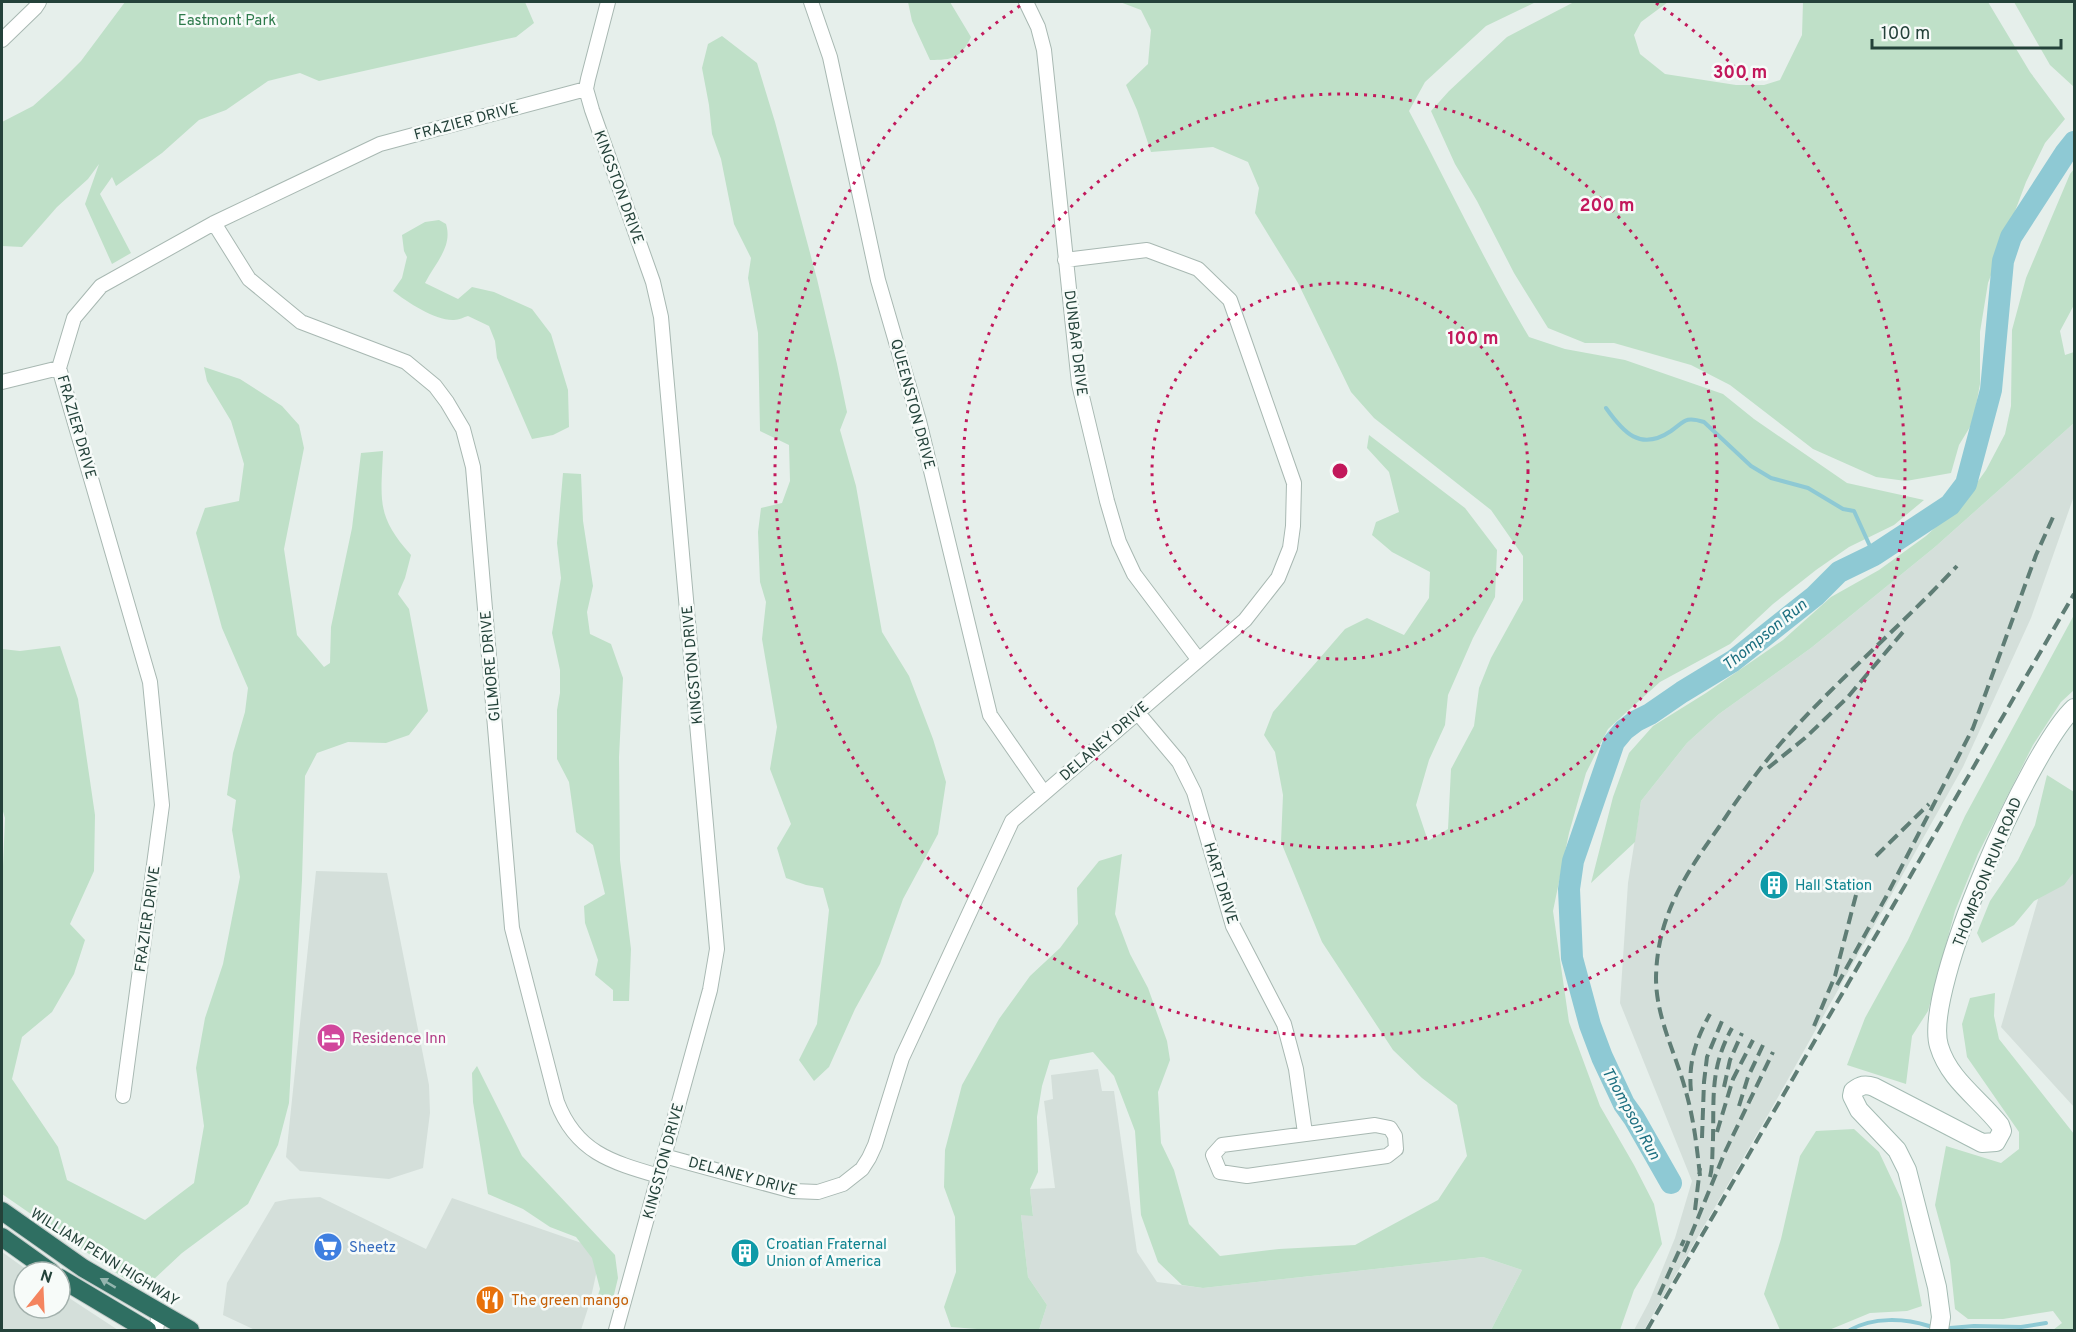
<svg xmlns="http://www.w3.org/2000/svg" width="2076" height="1332" viewBox="0 0 2076 1332" font-family="Overpass,sans-serif">
  <rect width="100%" height="100%" fill="#e6efeb"/>
  <path fill="#d4dfda" d="M 2074,423 L 2074,496 L 2031,618 L 1963,767 L 1764,1122 L 1644,1330 L 1634,1330 L 1649,1302 L 1675,1238 L 1692,1181 L 1620,1003 L 1628,883 L 1641,801 L 1687,743 L 1719,714 L 1811,648 L 1935,547 Z
    M 2074,806 L 2074,1107 L 2001,1027 L 2059,827 Z
    M 316,871 L 387,873 L 429,1085 L 430,1113 L 423,1168 L 389,1179 L 300,1171 L 286,1157 Z
    M 1098,1069 L 1102,1091 L 1114,1091 L 1137,1252 L 1157,1282 L 1203,1288 L 1483,1257 L 1522,1270 L 1491,1330 L 1039,1330 L 1047,1305 L 1028,1277 L 1021,1215 L 1033,1215 L 1030,1189 L 1055,1188 L 1044,1101 L 1053,1099 L 1051,1075 Z
    M 320,1197 L 426,1249 L 452,1198 L 596,1248 L 600,1256 L 590,1302 L 581,1330 L 255,1330 L 223,1315 L 227,1283 L 275,1202 L 290,1199 Z
    M 2,1252 L 30,1272 L 24,1272 L 24,1308 L 60,1308 L 60,1292 L 118,1330 L 2,1330 Z"/>
  <path fill="#bfe0c8" d="M 125,2 L 525,2 L 534,23 L 516,37 L 319,81 L 300,73 L 268,81 L 226,110 L 199,120 L 162,153 L 116,186 L 112,177 L 100,194 L 131,253 L 112,264 L 85,204 L 99,164 L 88,179 L 57,207 L 22,247 L 2,246 L 2,122 L 33,106 L 61,81 L 81,61 Z
    M 908,2 L 950,2 L 971,37 C 961,58 953,60 930,60 L 912,21 Z
    M 1120,2 L 1536,2 L 1486,26 L 1425,82 L 1409,111 C 1449,186 1485,263 1529,337 L 1565,349 L 1625,360 L 1723,394 L 1754,419 L 1847,483 L 1924,500 L 1894,525 L 1849,547 L 1816,570 L 1773,604 L 1730,644 L 1660,682 L 1608,729 L 1586,773 L 1569,833 L 1553,911 L 1569,1022 L 1600,1106 L 1634,1165 L 1654,1204 L 1662,1244 L 1634,1290 L 1620,1330 L 1491,1330 L 1522,1270 L 1483,1257 L 1203,1288 L 1182,1285 L 1158,1262 L 1141,1215 L 1135,1131 L 1114,1076 L 1093,1052 L 1050,1060 L 1042,1086 L 1037,1117 L 1038,1172 L 1030,1189 L 1033,1216 L 1021,1215 L 1028,1277 L 1047,1305 L 1039,1330 L 990,1330 L 951,1327 L 944,1307 L 956,1272 L 955,1217 L 944,1187 L 945,1150 L 962,1085 L 999,1019 L 1030,976 L 1060,948 L 1078,924 L 1077,888 L 1099,861 L 1122,854 L 1115,914 L 1130,954 L 1148,988 L 1167,1041 L 1170,1060 L 1158,1092 L 1161,1143 L 1174,1170 L 1189,1224 L 1220,1256 L 1279,1249 L 1355,1245 L 1438,1200 L 1467,1156 L 1457,1105 L 1422,1078 L 1393,1050 L 1322,942 L 1281,842 L 1283,795 L 1275,752 L 1264,735 L 1273,712 L 1345,629 L 1367,618 L 1404,635 L 1429,598 L 1430,572 L 1392,552 L 1372,535 L 1376,522 L 1399,512 L 1389,472 L 1367,448 L 1369,435 L 1465,508 L 1497,550 L 1495,597 L 1473,638 L 1448,695 L 1445,725 L 1429,760 L 1416,805 L 1428,841 L 1448,829 L 1451,769 L 1474,726 L 1479,688 L 1491,658 L 1523,600 L 1523,556 L 1491,510 L 1374,418 L 1351,392 L 1298,283 L 1255,213 L 1259,188 L 1248,162 L 1213,147 L 1151,152 L 1137,110 L 1126,85 L 1148,64 L 1151,30 L 1141,10 Z
    M 1574,2 L 1668,2 L 1641,22 L 1634,35 L 1640,54 L 1665,74 L 1736,85 L 1764,85 L 1780,80 L 1802,35 L 1803,2 L 1988,2 L 2030,72 L 2065,119 L 2045,143 L 2026,182 L 1988,283 L 1980,332 L 1980,384 L 1973,422 L 1959,445 L 1951,473 L 1906,481 L 1876,477 L 1813,449 L 1730,385 L 1691,365 L 1614,343 L 1585,343 L 1548,328 L 1514,273 L 1477,201 L 1455,164 L 1431,111 L 1449,91 L 1507,37 Z
    M 2014,2 L 2074,2 L 2074,87 L 2050,65 Z
    M 722,36 L 757,63 L 775,122 L 817,279 L 837,364 L 847,412 L 840,430 L 856,486 L 882,632 L 909,676 L 933,739 L 946,782 L 938,834 L 903,899 L 880,964 L 855,1009 L 829,1067 L 814,1081 L 799,1060 L 817,1024 L 829,910 L 823,888 L 806,885 L 786,878 L 777,848 L 791,824 L 770,769 L 777,727 L 762,639 L 766,602 L 760,582 L 758,532 L 761,508 L 782,503 L 790,481 L 789,445 L 760,431 L 758,333 L 748,278 L 751,258 L 734,224 L 721,159 L 712,134 L 709,105 L 702,68 L 708,44 Z
    M 2074,169 L 2074,305 L 2060,331 L 2065,355 L 2074,352 L 2074,423 L 1935,547 L 1811,648 L 1719,714 L 1687,743 L 1641,801 L 1635,842 L 1591,883 L 1613,797 L 1629,753 L 1653,726 L 1706,693 L 1783,640 L 1831,597 L 1879,570 L 1926,536 L 1964,501 L 1986,470 L 2005,434 L 2011,406 L 2012,330 L 2026,278 L 2070,174 Z
    M 439,220 L 446,224 C 453,247 435,263 425,283 L 458,299 L 472,287 L 494,292 L 532,309 L 551,334 L 568,390 L 569,427 L 553,435 L 532,439 L 497,358 L 495,341 L 489,326 L 468,316 C 464,317 459,320 454,320 C 436,321 407,302 393,291 L 402,278 L 407,257 L 404,251 L 402,235 L 425,222 Z
    M 204,367 L 240,379 L 282,406 L 299,425 L 304,448 L 284,549 L 297,635 L 324,667 L 330,663 L 331,627 L 352,528 L 361,453 L 383,451 C 381,501 376,516 411,555 L 405,578 L 398,594 L 409,609 L 428,711 L 409,735 L 386,743 L 348,742 L 317,753 L 305,776 L 302,880 L 289,1103 L 278,1145 L 248,1204 L 182,1253 L 152,1281 L 131,1283 L 2,1194 L 2,890 L 5,818 L 2,808 L 2,649 L 20,651 L 60,646 L 78,699 L 95,815 L 94,871 L 70,924 L 85,940 L 74,974 L 52,1012 L 22,1037 L 12,1079 L 58,1147 L 67,1180 L 145,1220 L 194,1183 L 204,1126 L 196,1068 L 205,1018 L 223,964 L 240,877 L 232,830 L 236,800 L 227,795 L 233,753 L 245,712 L 248,688 L 222,628 L 196,533 L 205,508 L 239,501 L 244,464 L 231,421 L 207,381 Z
    M 563,473 L 581,474 L 583,521 L 593,586 L 587,612 L 590,634 L 611,644 L 623,678 L 619,757 L 620,860 L 631,949 L 629,1001 L 613,1001 L 613,990 L 595,975 L 598,960 L 585,923 L 584,906 L 605,894 L 593,845 L 576,832 L 569,782 L 557,759 L 557,710 L 560,693 L 560,670 L 552,633 L 561,578 L 557,543 Z
    M 2074,615 L 2074,690 L 2061,702 L 2033,745 L 1978,854 L 1955,911 L 1928,1011 L 1912,1036 L 1906,1084 L 1847,1065 L 1865,1018 L 1908,940 L 1965,816 Z
    M 2047,775 L 2074,792 L 2074,872 L 2064,885 L 2034,901 L 2014,925 L 1982,943 L 1977,933 L 1990,901 L 2018,860 L 2035,825 Z
    M 1995,993 L 1994,1016 L 1999,1039 L 2074,1134 L 2074,1330 L 2053,1330 L 2062,1323 L 2053,1311 L 2003,1319 L 1968,1319 L 1955,1309 L 1950,1261 L 1935,1205 L 1946,1146 L 2001,1163 L 2019,1149 L 2019,1132 L 1967,1057 L 1962,1024 L 1970,998 Z
    M 477,1066 L 522,1156 L 615,1255 L 618,1278 L 612,1303 L 604,1306 L 596,1301 L 600,1289 L 592,1258 L 576,1237 L 550,1227 L 523,1209 L 488,1194 L 473,1102 L 472,1073 Z
    M 1854,1129 L 1879,1152 L 1901,1199 L 1922,1306 L 1907,1311 L 1870,1313 L 1829,1330 L 1780,1330 L 1764,1294 L 1781,1239 L 1800,1156 L 1816,1131 Z"/>
  <g fill="none" stroke-linecap="round" stroke-linejoin="round">
    <path stroke="#8ec9d4" stroke-width="4" d="M 1606,408 C 1623,432 1640,452 1671,431 C 1685,421 1685,416 1704,422 L 1751,466 L 1771,478 L 1808,488 L 1843,509 L 1854,511 L 1874,555
      M 1950,1328 L 1974,1326 L 2021,1327 L 2046,1323
      M 1850,1330 C 1873,1317 1904,1318 1929,1326"/>
    <path stroke="#8ec9d4" stroke-width="22" d="M 1671,1183 L 1634,1118 L 1624,1104 L 1602,1057 L 1590,1025 L 1572,958 L 1569,889 L 1573,861 L 1614,742 L 1624,730 L 1636,721 L 1650,714 L 1682,692 L 1733,661 L 1815,596 L 1839,572 L 1874,555 L 1950,505 L 1966,484 L 1991,390 L 2003,261 L 2011,237 L 2066,152 L 2074,142"/>
    <g stroke="#a8b8b2" stroke-width="16">
      <path id="street" d="M 608,2 L 588,79 L 586,89 L 592,110 L 653,282 L 661,317 L 717,949 L 710,990 L 616,1330
        M 811,2 L 830,57 L 878,280 L 919,421 L 990,715 L 1044,793
        M 1026,2 L 1038,27 L 1044,50 L 1079,384 L 1107,501 L 1119,542 L 1134,574 L 1198,659
        M 2,40 L 35,8 L 39,2
        M 214,223 L 249,279 L 301,322 L 406,362 L 435,386 L 447,402 L 463,429 L 473,467 L 512,928 L 557,1102 C 576,1152 611,1162 659,1176
        M 2,382 L 59,368
        M 1137,712 L 1179,762 L 1194,792 L 1233,926 L 1284,1024 L 1296,1069 L 1305,1133
        M 123,1096 L 162,805 L 150,682 L 59,368 L 74,318 L 101,286 L 214,223 L 380,144 L 586,89
        M 1375,1125 L 1390,1128 L 1395,1136 L 1396,1149 L 1387,1156 L 1247,1176 L 1220,1172 L 1213,1155 L 1222,1145 Z
        M 664,1156 L 793,1191 L 818,1192 L 843,1184 L 862,1169 L 869,1158 L 875,1145 L 902,1058 L 1012,821 L 1245,620 L 1278,578 L 1290,548 L 1293,526 L 1294,483 L 1230,300 L 1198,269 L 1147,250 L 1065,260
        M 156,1330 L 159,1313"/>
    </g>
    <g stroke="#a4bbb3" stroke-width="20">
      <path id="secondary" d="M 1939,1330 L 1941,1317 L 1937,1287 L 1907,1170 L 1897,1150 L 1859,1110 L 1852,1096 L 1853,1091 C 1861,1085 1865,1084 1874,1087 L 1982,1143 L 1996,1142 L 2002,1131 L 2000,1125 C 1980,1099 1949,1080 1939,1046 C 1922,990 2030,749 2074,708"/>
    </g>
    <g stroke="#c2cac8" stroke-width="20">
      <path id="highway" d="M 2,1211 L 83,1268 L 190,1330
        M 2,1237 L 51,1272
        M 60,1278 L 147,1330"/>
    </g>
    <use href="#street" stroke="#fff" stroke-width="14"/>
    <use href="#secondary" stroke="#fff" stroke-width="18"/>
    <use href="#highway" stroke="#2f6f62" stroke-width="18"/>
    <path stroke="#5f7d75" stroke-width="4" stroke-dasharray="12 6" stroke-linecap="butt" d="M 1768,768 L 1805,738 L 1847,698 L 1903,632
      M 1876,856 L 1929,804
      M 1837,985 L 1886,897 L 1973,728 L 2036,555 L 2054,515
      M 1814,1026 L 1835,976 L 1857,891
      M 1724,1087 L 1730,1060 L 1742,1033
      M 1691,1091 C 1688,1063 1696,1039 1710,1014
      M 1739,1106 L 1748,1077 L 1763,1045
      M 1717,1132 L 1733,1079 L 1753,1040
      M 1702,1138 L 1704,1082 L 1707,1057 L 1722,1021
      M 1700,1176 C 1697,1148 1694,1120 1686,1092 C 1676,1054 1656,1018 1656,978 C 1657,916 1685,875 1719,827 C 1738,798 1759,769 1781,743 C 1836,681 1900,627 1957,566
      M 1710,1177 C 1713,1165 1712,1152 1713,1140 C 1714,1096 1710,1068 1732,1028
      M 1695,1210 L 1700,1168
      M 1684,1252 L 1725,1152 L 1773,1052
      M 1659,1295 L 1684,1240
      M 1647,1330 L 2074,594"/>
  </g>
  <defs><path id="oneway-solid" d="M-6-.8H1V-3.2L6.5 0L1 3.2V.8H-6Z" transform="scale(1.5)"/></defs>
  <use fill="#93b5ae" href="#oneway-solid" transform="translate(108 1283) rotate(-149)"/>
  <g fill="none" stroke="#c2185b" stroke-width="3" stroke-dasharray="3 6">
    <circle cx="1340" cy="471" r="188"/>
    <circle cx="1340" cy="471" r="377"/>
    <path d="M1656 3A565 565 0 1 1 1024 3"/>
  </g>
  <defs>
    <g id="building-disc" transform="scale(1.5)"><circle r="9.5" fill="#0f9aa8" stroke="#f7fbf9"/><path d="M-4-6H4V6H1V3H-1V6H-4ZM-2.5-4.3h1.7v1.8h-1.7ZM.8-4.3h1.7v1.8H.8ZM-2.5-1h1.7V.8h-1.7ZM.8-1h1.7V.8H.8Z" fill="#fff"/></g>
    <g id="hotel-disc" transform="scale(1.5)"><circle r="9.5" fill="#d1479c" stroke="#f7fbf9"/><path d="M-6-4.5h1.5V1H6V5H4.5V3h-9V5H-6ZM-4 0a1.8 1.8 0 1 1 3.6 0ZM.5 0V-2.5h3Q6-2.5 6 0Z" fill="#fff"/></g>
    <g id="supermarket-disc" transform="scale(1.5)"><circle r="9.5" fill="#3f7fe0" stroke="#f7fbf9"/><path d="M-6-5.5h2.5l.6 2H6L4.5 2H-2.5L-4.4-4H-6ZM-1.5 3.2a1.3 1.3 0 1 0 .1 0ZM3 3.2a1.3 1.3 0 1 0 .1 0Z" fill="#fff"/></g>
    <g id="restaurant-disc" transform="scale(1.5)"><circle r="9.5" fill="#e8710a" stroke="#f7fbf9"/><path d="M-5-6h1v4h1v-4h1v4h1v-4h1v5L-1.5 .5V6h-2V.5L-5-1ZM5-6V6H3V1.5H1.5Q1.5-4 5-6Z" fill="#fff"/></g>
  </defs>
  <g fill-rule="evenodd">
    <use href="#building-disc" x="1774" y="885"/>
    <use href="#hotel-disc" x="331" y="1038"/>
    <use href="#supermarket-disc" x="328" y="1247"/>
    <use href="#building-disc" x="745" y="1253"/>
    <use href="#restaurant-disc" x="490" y="1300"/>
  </g>
  <g text-anchor="middle" stroke-width="5" stroke-linejoin="round" paint-order="stroke">
    <g font-size="15" fill="#2d7a4b" stroke="#f7fbf9">
      <text x="227" y="25">Eastmont Park</text>
    </g>
    <g font-size="15" fill="#24423a" stroke="#f7fbf9">
      <text transform="translate(466 121) rotate(-15)" y="5">FRAZIER DRIVE</text>
      <text transform="translate(619 187) rotate(70)" y="5">KINGSTON DRIVE</text>
      <text transform="translate(1076 343) rotate(83)" y="5">DUNBAR DRIVE</text>
      <text transform="translate(913 404) rotate(75)" y="5">QUEENSTON DRIVE</text>
      <text transform="translate(77 427) rotate(74)" y="5">FRAZIER DRIVE</text>
      <text transform="translate(692 665) rotate(-95)" y="5">KINGSTON DRIVE</text>
      <text transform="translate(490 666) rotate(-95)" y="5">GILMORE DRIVE</text>
      <text transform="translate(1104 741) rotate(-41)" y="5">DELANEY DRIVE</text>
      <text transform="translate(1987 872) rotate(-68)" y="5">THOMPSON RUN ROAD</text>
      <text transform="translate(1221 883) rotate(73)" y="5">HART DRIVE</text>
      <text transform="translate(147 919) rotate(-82)" y="5">FRAZIER DRIVE</text>
      <text transform="translate(663 1161) rotate(-75)" y="5">KINGSTON DRIVE</text>
      <text transform="translate(743 1176) rotate(15)" y="5">DELANEY DRIVE</text>
      <text transform="translate(105 1257) rotate(32)" y="5">WILLIAM PENN HIGHWAY</text>
    </g>
    <g font-size="15" fill="#0d838f" stroke="#f7fbf9" text-anchor="start">
      <text x="1795" y="890">Hall Station</text>
      <text x="766" y="1249">Croatian Fraternal<tspan x="766" dy="17">Union of America</tspan></text>
    </g>
    <g font-size="15" fill="#b23c85" stroke="#f7fbf9" text-anchor="start">
      <text x="352" y="1043">Residence Inn</text>
    </g>
    <g font-size="15" fill="#366cbe" stroke="#f7fbf9" text-anchor="start">
      <text x="349" y="1252">Sheetz</text>
    </g>
    <g font-size="15" fill="#c56008" stroke="#f7fbf9" text-anchor="start">
      <text x="511" y="1305">The green mango</text>
    </g>
    <g font-size="16" font-style="italic" fill="#1c6f80" stroke="#f7fbf9">
      <text transform="translate(1764 634) rotate(-39)" y="6">Thompson Run</text>
      <text transform="translate(1632 1113) rotate(61)" y="6">Thompson Run</text>
    </g>
  </g>
  <circle cx="1340" cy="471" r="9" fill="#c2185b" stroke="#f7fbf9" stroke-width="3"/>
  <g font-size="18" text-anchor="middle" font-weight="bold" fill="#c2185b" stroke="#f7fbf9" stroke-width="5" stroke-linejoin="round" paint-order="stroke">
    <text x="1740" y="78">300 m</text>
    <text x="1607" y="211">200 m</text>
    <text x="1473" y="344">100 m</text>
  </g>
  <rect width="2076" height="1332" fill="none" stroke="#24423a" stroke-width="6"/>
  <g transform="translate(42 1290) rotate(18)"><circle r="28" fill="#f7fbf9" stroke="#a3b1ad" stroke-width="1.5"/>
  <path d="M0-4.5L10 22L0 15L-10 22Z" fill="#f4845f"/>
  <text y="-9" font-size="16" font-weight="bold" text-anchor="middle" fill="#24423a">N</text>
  </g>
  <path d="M1872 39v9h189v-9" fill="none" stroke="#24423a" stroke-width="3"/>
  <text x="1881" y="39" font-size="18" fill="#24423a" stroke="#f7fbf9" stroke-width="4.5" paint-order="stroke">100 m</text>
</svg>
